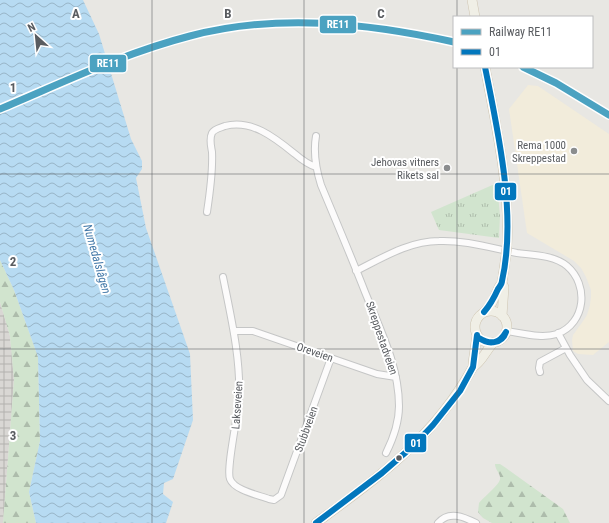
<svg xmlns="http://www.w3.org/2000/svg" width="609" height="523" viewBox="0 0 609 523" font-family="'Roboto Condensed',sans-serif">
  <defs>
    <pattern id="industrial-grid" width="8" height="8" patternUnits="userSpaceOnUse"><rect width="8" height="8" fill="#d9d7d4"/><path d="M0 4h8M4 0v8" fill="none" stroke="#b3b2af"/></pattern>
    <pattern id="grass-tufts" width="24" height="20" patternUnits="userSpaceOnUse"><rect width="24" height="20" fill="#d1e4ce"/><path d="M3 7l-1-3M5 7V3M7 7l1-3M15 17l-1-3M17 17v-4M19 17l1-3" fill="none" stroke="#adbcab"/></pattern>
    <pattern id="forest-firs" width="22" height="20" patternUnits="userSpaceOnUse"><rect width="22" height="20" fill="#d1e4ce"/><path d="M5 1l3.5 6h-7zM16 11l3.5 6h-7z" fill="#adbcab"/></pattern>
    <pattern id="water-waves" width="16" height="10" patternUnits="userSpaceOnUse"><rect width="16" height="10" fill="#b7dbf2"/><path d="M0 5q4-4 8 0t8 0" fill="none" stroke="#98b5c7"/></pattern>
  </defs>
  <rect width="100%" height="100%" fill="#e8e7e3"/>
  <path fill="#f2ecdb" d="M 528,85 L 538,86 L 609,134 L 609,342 L 593,355 L 578,354 L 573,351 L 572,340 L 573,335 L 581,324 L 587,315 L 590,305 L 591,297 L 591,290 L 586,277 L 581,268 L 574,261 L 527,233 L 509,109 Z"/>
  <path fill="url(#industrial-grid)" d="M 0,302 L 10,336 L 14,380 L 3,523 L 0,523 Z"/>
  <path fill="url(#grass-tufts)" d="M 497,183 L 500,216 L 499,238 L 439,230 L 431,212 Z"/>
  <path fill="url(#forest-firs)" d="M 0,260 L 14,290 L 38,357 L 40,441 L 29,492 L 36,523 L 3,523 L 14,380 L 10,336 L 0,302 Z
    M 495,464 L 500,464 L 506,468 L 563,509 L 570,523 L 492,523 L 483,518 L 478,512 L 479,503 C 483,498 500,484 500,479 C 501,474 495,470 495,464 Z"/>
  <path fill="url(#water-waves)" d="M 0,0 L 83,0 L 99,34 L 131,139 L 142,161 L 142,169 L 136,178 L 146,228 L 190,354 L 193,420 L 173,479 L 164,483 L 163,494 L 173,502 L 166,523 L 36,523 L 29,492 L 40,441 L 38,357 L 14,290 L 0,260 Z"/>
  <path fill="#e8e7e3" d="M 107,62 L 109,67 L 0,112 L 0,106 Z"/>
  <g fill="none" stroke-linecap="round" stroke-linejoin="round">
    <g stroke="#c5c6c6" stroke-width="8">
      <path id="minor" d="M 316,136 C 313,153 316,169 321,185 C 336,221 351,256 365,292 C 380,329 399,366 399,406 C 399,422 393,439 386,453
        M 207,212 C 210,192 213,172 212,152 C 211,146 209,139 212,133 C 214,129 220,128 225,126 C 252,119 275,138 295,154 C 302,160 307,164 316,167
        M 356,271 C 382,258 409,241 439,241 C 465,240 491,248 517,253 C 533,255 554,255 567,266 C 589,285 586,323 557,334 C 541,339 522,333 506,331
        M 223,277 C 231,317 241,359 239,400 C 238,415 226,469 230,479 C 234,490 258,495 269,499 L 274,500 L 281,495 L 331,358
        M 234,331 L 253,331 L 377,374 L 396,377
        M 558,333 L 570,355 L 587,380 L 609,401
        M 540,372 L 539,368 L 540,362 L 566,348
        M 438,523 C 449,510 464,517 476,523"/>
    </g>
    <g stroke="#cec5b2" stroke-width="10">
      <path id="primary" d="M 472,0 L 475,17
        M 485,67 C 496,126 510,186 507,246
        M475 327a16 16 0 1 1 32 0a16 16 0 1 1-32 0Z
        M 484,312 L 492,303 L 499,287 L 502,283
        M 502,316 L 504,287 L 502,283 L 506,255
        M 473,367 L 473,363 L 477,335
        M 316,523 C 380,476 434,438 473,367 C 482,362 486,350 494,342"/>
    </g>
    <use href="#minor" stroke="#fcfbfb" stroke-width="6"/>
    <use href="#primary" stroke="#f0efe6" stroke-width="9"/>
    <g stroke="#cec5b2" stroke-width="10" stroke-linecap="butt">
      <path id="primary-bridge" d="M 506,255 L 507,246"/>
    </g>
    <use href="#primary-bridge" stroke="#f0efe6" stroke-width="9"/>
    <g stroke="#fff" stroke-width="9">
      <path id="bus-1" d="M 484,312 C 491,304 494,298 498,289 C 500,286 502,284 502,281 C 517,215 498,132 485,67
        M 479,338 C 491,345 499,344 506,332
        M 479,338 C 488,345 502,344 506,332
        M 316,523 L 382,473 L 413,446 L 433,425 L 460,391 L 473,367 L 477,335"/>
    </g>
    <use href="#bus-1" stroke="#0277bd" stroke-width="6"/>
    <g stroke="#fff" stroke-width="10">
      <path id="rail-1" d="M 523,67 L 556,83 L 609,115
        M 0,109 C 62,83 124,53 190,36 C 277,13 367,23 454,42"/>
    </g>
    <use href="#rail-1" stroke="#4ba2c1" stroke-width="7"/>
  </g>
  <path fill="none" stroke="#595c60" stroke-width="1" stroke-opacity="0.55" d="M 152,0 L 152,523M 304,0 L 304,523M 457,0 L 457,17M 457,67 L 457,523M 0,174 L 609,174M 0,349 L 609,349"/>
  <g fill="#8b8d8e" stroke="#fff" stroke-width="1.5">
    <circle cx="574" cy="151" r="4"/>
    <circle cx="447" cy="168" r="4"/>
  </g>
  <circle fill="#595c60" stroke="#fff" stroke-width="1.5" cx="399" cy="458" r="3.5"/>
  <g text-anchor="middle" stroke-width="4" stroke-linejoin="round" paint-order="stroke">
    <g font-size="11" fill="#595c60" stroke="#fff" text-anchor="end">
      <text x="566" y="149">Rema 1000<tspan x="566" dy="13">Skreppestad</tspan></text>
      <text x="439" y="166">Jehovas vitners<tspan x="439" dy="13">Rikets sal</tspan></text>
    </g>
    <g font-size="11" fill="#595c60" stroke="#fff">
      <text transform="translate(382 338) rotate(71)" y="4">Skreppestadveien</text>
      <text transform="translate(315 352) rotate(19)" y="4">Oreveien</text>
      <text transform="translate(237 405) rotate(-86)" y="4">Lakseveien</text>
      <text transform="translate(306 429) rotate(-70)" y="4">Stubbveien</text>
    </g>
    <g font-size="12" font-style="italic" fill="#4278a8" stroke="#fff">
      <text transform="translate(97 259) rotate(74)" y="4">Numedalslågen</text>
    </g>
  </g>
  <g font-size="13" text-anchor="middle" font-weight="bold" fill="#595c60" stroke="#fff" stroke-width="4" stroke-linejoin="round" paint-order="stroke">
    <text x="76" y="18">A</text>
    <text x="228" y="18">B</text>
    <text x="381" y="18">C</text>
    <text x="13" y="92">1</text>
    <text x="13" y="266">2</text>
    <text x="13" y="440">3</text>
  </g>
  <g stroke="#fff" stroke-width="1.5">
    <rect x="319" y="15" width="38" height="19" rx="4" fill="#4ba2c1"/>
    <rect x="89" y="54" width="38" height="19" rx="4" fill="#4ba2c1"/>
    <rect x="494" y="182" width="23" height="19" rx="4" fill="#0277bd"/>
    <rect x="404" y="433" width="23" height="20" rx="4" fill="#0277bd"/>
  </g>
  <g font-size="11" text-anchor="middle" font-weight="bold" fill="#fff">
    <text x="338" y="28">RE11</text>
    <text x="108" y="67">RE11</text>
    <text x="506" y="195">01</text>
    <text x="416" y="447">01</text>
  </g>
  <rect x="453" y="16" width="140" height="52" fill="#ffffff" stroke="#bdbebf"/>
  <rect x="461" y="29" width="20" height="6" fill="#4ba2c1" stroke="#bdbebf"/>
  <text x="489" y="36" font-size="12" fill="#595c60">Railway RE11</text>
  <rect x="461" y="49" width="20" height="6" fill="#0277bd" stroke="#bdbebf"/>
  <text x="489" y="56" font-size="12" fill="#595c60">01</text>
  <g transform="translate(36 36) rotate(333)" stroke="#ffffff" stroke-width="3" paint-order="stroke">
  <path d="M0-3L7 15L0 10L-7 15Z" fill="#595c60"/>
  <text y="-6" font-size="11" font-weight="bold" text-anchor="middle" fill="#595c60">N</text>
  </g>
</svg>
